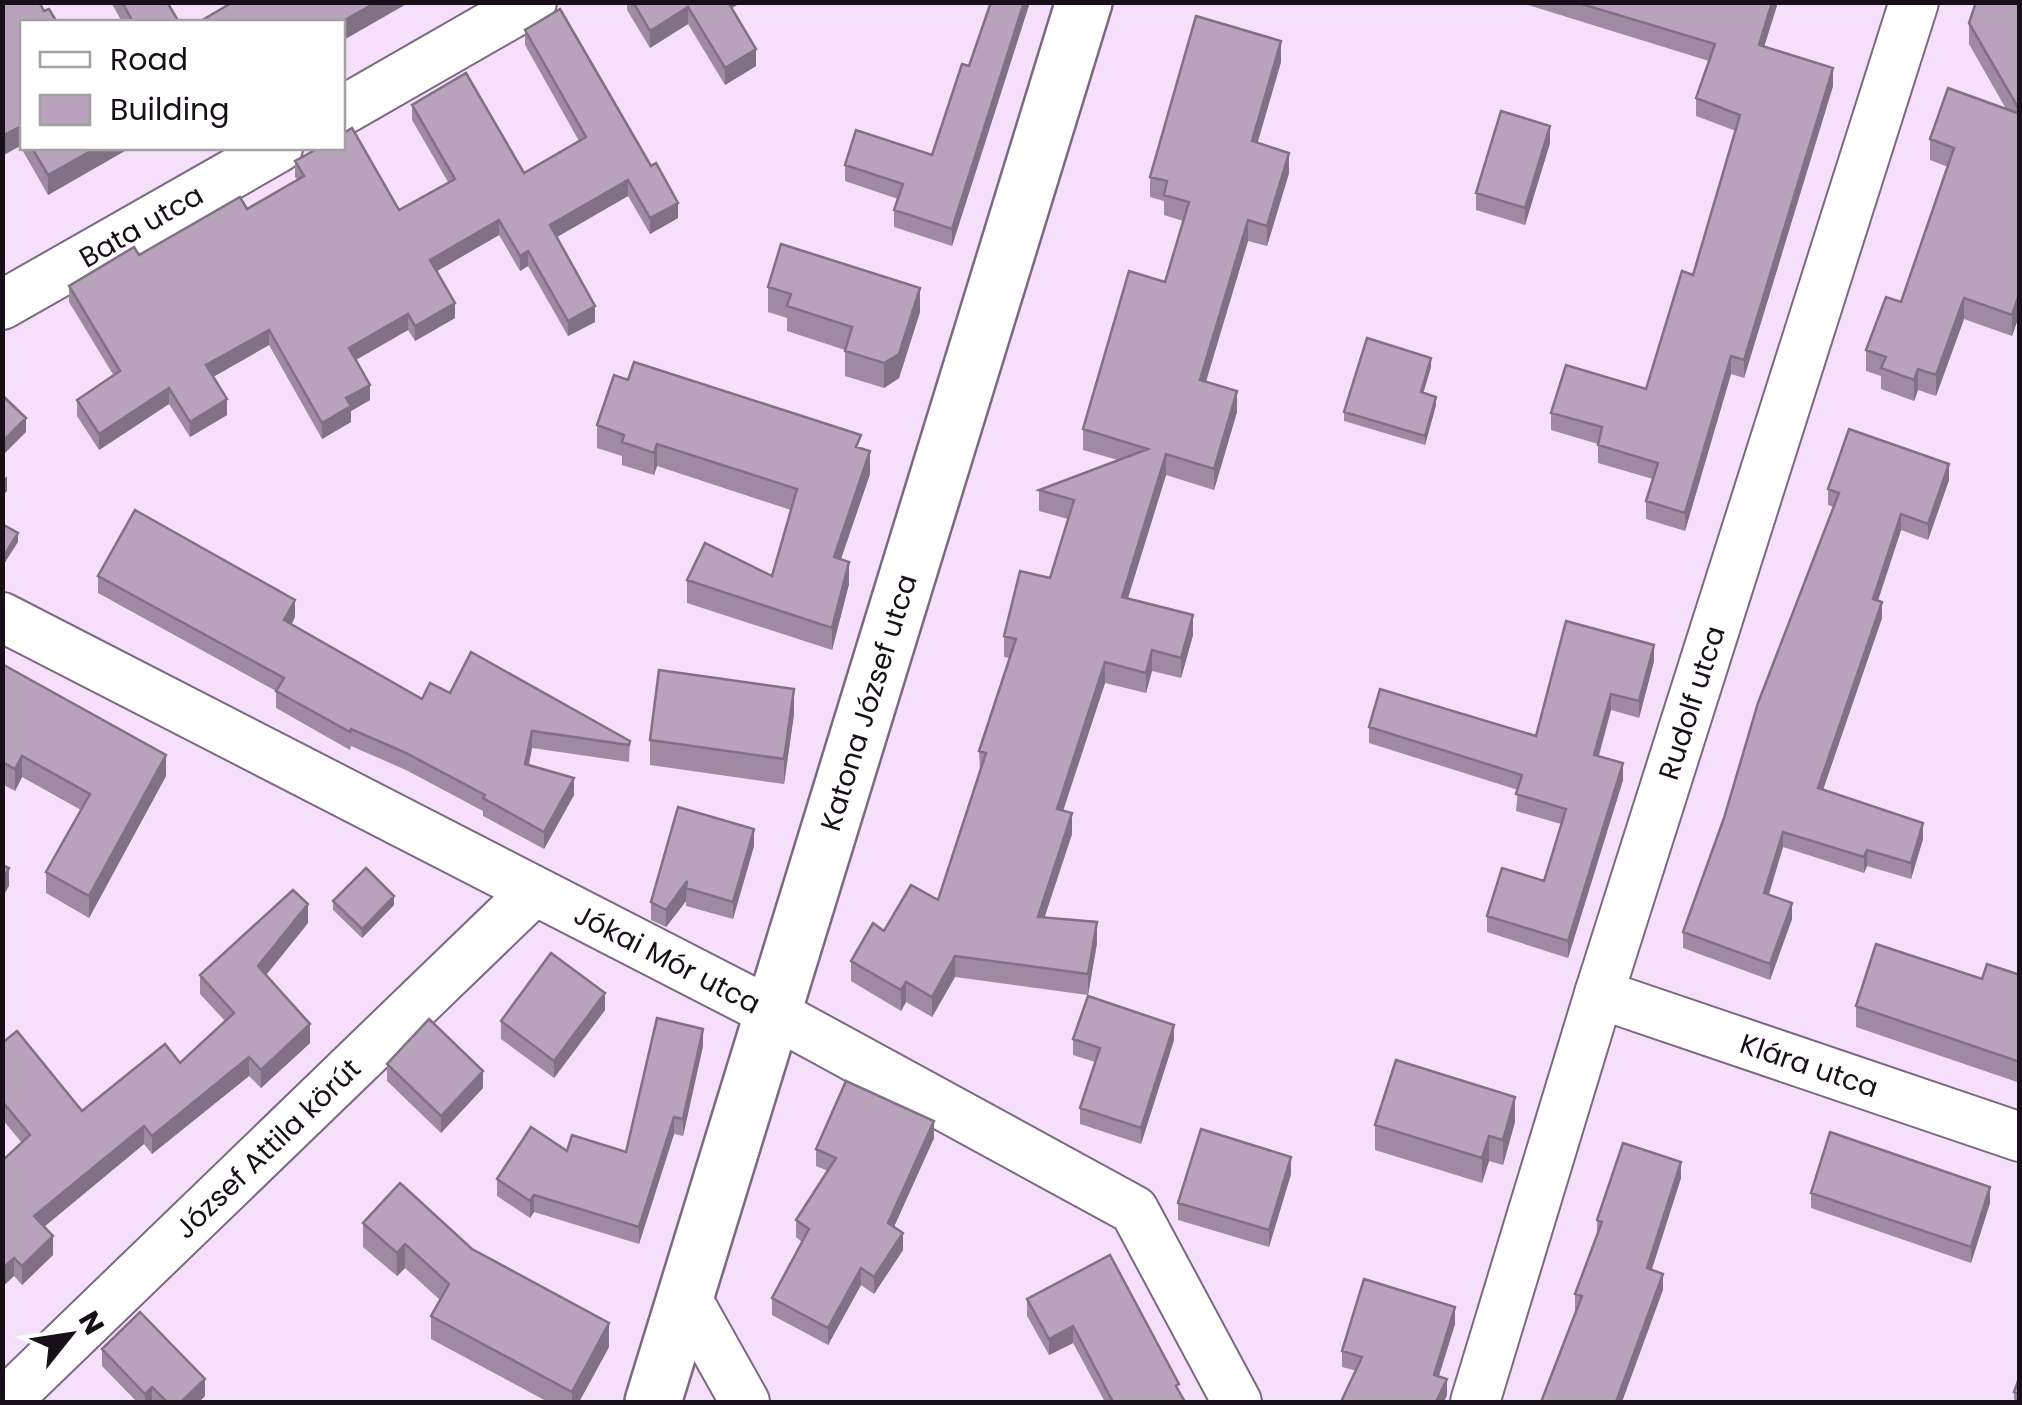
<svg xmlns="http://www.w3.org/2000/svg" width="2022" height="1405" viewBox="0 0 2022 1405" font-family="Poppins,sans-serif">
  <rect width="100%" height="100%" fill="#f6dffb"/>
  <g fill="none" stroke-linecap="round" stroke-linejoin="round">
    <g stroke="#7c6880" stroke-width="52">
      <g id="minor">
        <path d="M 342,111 L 532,2"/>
        <path id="s1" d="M 2,305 L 278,148"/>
        <path id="s2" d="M 2,617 L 773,1013 L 1134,1210 L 1237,1402"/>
        <path id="s3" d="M 1599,994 L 2020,1137"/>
        <path d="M 685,1295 L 745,1402"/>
        <path id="s4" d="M 5,1402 L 532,893"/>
        <path id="s5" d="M 1475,1402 L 1599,994 L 1914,2"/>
      </g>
    </g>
    <g stroke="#7c6880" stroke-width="60">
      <g id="secondary">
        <path id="s6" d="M 653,1402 L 1084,2"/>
      </g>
    </g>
    <use href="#minor" stroke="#fff" stroke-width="48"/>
    <use href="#secondary" stroke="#fff" stroke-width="55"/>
  </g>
  <path fill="#9e8ba2" d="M 111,2 L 167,2 L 179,22 L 122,22 Z
    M 627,2 L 732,8 L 756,66 L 725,85 L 688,24 L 650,48 L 627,10 Z
    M 986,2 L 1030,2 L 952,246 L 894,227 L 894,210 L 898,199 L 845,181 L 845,165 L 932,155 L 969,66 L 990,4 Z
    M 1518,2 L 1778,2 L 1764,47 L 1833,86 L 1744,378 L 1731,374 L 1685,531 L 1646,519 L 1646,501 L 1653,479 L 1598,463 L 1598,444 L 1551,430 L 1551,413 L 1646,389 L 1693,275 L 1736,131 L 1696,116 L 1696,98 L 1709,61 Z
    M 2020,2 L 2020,313 L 2012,336 L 1964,319 L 1936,396 L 1918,390 L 1914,401 L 1881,389 L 1881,376 L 1866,371 L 1866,350 L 1901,302 L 1948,167 L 1930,160 L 1930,139 L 2006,109 L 1969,44 L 1969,23 Z
    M 22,22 L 22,148 L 130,148 L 48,195 L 20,146 L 2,156 Z
    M 525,30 L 678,218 L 650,234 L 628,196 L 557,237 L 595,322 L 568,336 L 528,266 L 520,271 L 499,235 L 437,271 L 455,318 L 415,341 L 408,330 L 355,360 L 370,400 L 351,411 L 351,422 L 322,439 L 269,345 L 213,377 L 227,415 L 190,437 L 169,404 L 99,450 L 77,416 L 77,400 L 114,376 L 69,302 L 69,286 L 247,209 L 298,180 L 295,177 L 295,161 L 399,210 L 448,182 L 412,120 L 412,105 L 524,173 L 579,141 L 525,45 Z
    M 1281,62 L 1257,143 L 1289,173 L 1267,246 L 1248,241 L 1206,382 L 1237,412 L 1214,490 L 1166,475 L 1128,598 L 1193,635 L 1181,678 L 1152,671 L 1146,693 L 1105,683 L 1063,811 L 1072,834 L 1044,918 L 1097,943 L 1088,995 L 955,977 L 932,1017 L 906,1002 L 901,1011 L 851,981 L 851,961 L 884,931 L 938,900 L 980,772 L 979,751 L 1010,658 L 1004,657 L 1004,636 L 1050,578 L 1068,519 L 1039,511 L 1039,490 L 1118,460 L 1083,450 L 1083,429 L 1165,282 L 1183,221 L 1164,215 L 1164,201 L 1150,197 L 1150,177 Z
    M 1550,143 L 1525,225 L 1476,210 L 1476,193 Z
    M 768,287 L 920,312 L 899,378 L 884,388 L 845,376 L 845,350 L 787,331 L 787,318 L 768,312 Z
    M 1431,367 L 1423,393 L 1436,405 L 1425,445 L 1344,421 L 1344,412 Z
    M 597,425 L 861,449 L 870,474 L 841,559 L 849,584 L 832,650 L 687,603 L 687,580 L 772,576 L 791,510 L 657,466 L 654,475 L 622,465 L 622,456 L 597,448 Z
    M 1949,480 L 1928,540 L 1901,530 L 1878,601 L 1882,618 L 1823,790 L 1923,839 L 1911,879 L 1867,866 L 1864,873 L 1783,847 L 1769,895 L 1792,919 L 1770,980 L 1683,948 L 1683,932 L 1834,507 L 1828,505 L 1828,489 Z
    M 98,576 L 295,617 L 292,624 L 422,699 L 450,693 L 630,741 L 629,762 L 532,748 L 529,765 L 574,795 L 544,849 L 483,816 L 483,811 L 406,770 L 351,746 L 350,750 L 276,708 L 276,691 L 98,593 Z
    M 1654,661 L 1639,718 L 1611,710 L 1599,756 L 1623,780 L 1568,958 L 1487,932 L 1487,916 L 1544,881 L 1561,824 L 1516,811 L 1518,790 L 1369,743 L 1369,727 L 1536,736 Z
    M 2,664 L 166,776 L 89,918 L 46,893 L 46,872 L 81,810 L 22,777 L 15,791 L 2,784 Z
    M 794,714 L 784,784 L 650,765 L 650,740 Z
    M 754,846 L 733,919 L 686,906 L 686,901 L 666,927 L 651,920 L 651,902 Z
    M 333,901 L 394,905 L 362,938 L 333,910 Z
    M 308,923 L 266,975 L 310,1043 L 261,1088 L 249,1076 L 152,1154 L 144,1144 L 44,1227 L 53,1255 L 22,1285 L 14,1276 L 2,1287 L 22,1143 L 2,1119 L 2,1043 L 82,1111 L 180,1063 L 225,1021 L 200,994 L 200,975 Z
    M 2020,975 L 2020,1083 L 1856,1027 L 1856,1006 L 1982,979 Z
    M 605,1010 L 554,1078 L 501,1039 L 501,1021 Z
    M 1073,1039 L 1174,1040 L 1141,1144 L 1080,1124 L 1080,1108 L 1095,1062 L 1073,1055 Z
    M 703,1046 L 683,1136 L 674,1134 L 639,1244 L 534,1212 L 530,1218 L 497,1196 L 497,1179 L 567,1151 L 626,1152 Z
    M 387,1064 L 483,1088 L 441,1133 L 387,1081 Z
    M 1515,1122 L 1503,1165 L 1489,1161 L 1482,1183 L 1375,1150 L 1375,1125 Z
    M 934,1138 L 894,1227 L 903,1250 L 874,1294 L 861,1285 L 828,1345 L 772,1315 L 772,1298 L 802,1242 L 796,1237 L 796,1220 L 828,1171 L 816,1166 L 816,1149 Z
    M 1291,1174 L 1269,1247 L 1178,1220 L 1178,1203 Z
    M 1681,1178 L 1652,1269 L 1663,1290 L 1575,1310 L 1575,1294 L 1597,1236 L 1597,1220 Z
    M 1811,1193 L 1990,1203 L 1971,1263 L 1811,1208 Z
    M 363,1223 L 472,1249 L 609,1347 L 579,1402 L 548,1402 L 431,1339 L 431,1316 L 440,1300 L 405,1268 L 397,1276 L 363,1247 Z
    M 1027,1299 L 1179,1392 L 1185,1402 L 1105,1402 L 1073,1343 L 1049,1355 L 1027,1316 Z
    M 1455,1324 L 1439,1376 L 1447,1395 L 1342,1367 L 1342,1351 Z
    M 102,1349 L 205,1396 L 199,1402 L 137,1402 L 102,1366 Z
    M 2020,1376 L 2020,1402 L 2014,1402 L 2014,1392 Z"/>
  <path fill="#817184" d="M 377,2 L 410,2 L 342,41 L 342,22 Z
    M 724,2 L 742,2 L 724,13 Z
    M 1024,2 L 1030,2 L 952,246 L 952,229 Z
    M 1772,2 L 1778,2 L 1759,63 L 1759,45 Z
    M 688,7 L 688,24 L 650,48 L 650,31 Z
    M 1281,41 L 1281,62 L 1252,162 L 1252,141 Z
    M 756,49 L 756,66 L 725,85 L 725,68 Z
    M 1833,68 L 1833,86 L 1744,378 L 1744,360 Z
    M 1550,126 L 1550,143 L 1525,225 L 1525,208 Z
    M 20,127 L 20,146 L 2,156 L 2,136 Z
    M 96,148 L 130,148 L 48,195 L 48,175 Z
    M 1289,153 L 1289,173 L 1267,246 L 1267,226 Z
    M 628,180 L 628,196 L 550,241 L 550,225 Z
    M 678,203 L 678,218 L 650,234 L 650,218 Z
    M 499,220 L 499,235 L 430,275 L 430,260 Z
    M 1248,220 L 1248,241 L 1200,401 L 1200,380 Z
    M 528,251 L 528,266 L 520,271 L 520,256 Z
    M 920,288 L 920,312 L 899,378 L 884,388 L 884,363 Z
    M 2020,292 L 2020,313 L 2012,336 L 2012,315 Z
    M 1964,298 L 1964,319 L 1936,396 L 1936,375 Z
    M 455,303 L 455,318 L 415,341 L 415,326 Z
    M 595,306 L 595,322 L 568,336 L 568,321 Z
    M 408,314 L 408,330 L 349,364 L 349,348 Z
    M 269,330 L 269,345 L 206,381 L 206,365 Z
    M 1731,356 L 1731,374 L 1685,531 L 1685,513 Z
    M 1431,358 L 1431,367 L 1421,401 L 1421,392 Z
    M 1918,369 L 1918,390 L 1914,401 L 1914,380 Z
    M 370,385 L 370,400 L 351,411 L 351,422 L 322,439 L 322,423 L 346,398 Z
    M 169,388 L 169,404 L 99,450 L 99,434 Z
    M 1237,391 L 1237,412 L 1214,490 L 1214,469 Z
    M 1436,397 L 1436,405 L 1425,445 L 1425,436 Z
    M 227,399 L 227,415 L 190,437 L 190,422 Z
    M 26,418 L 26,432 L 2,456 L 2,442 Z
    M 657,444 L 657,466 L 654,475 L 654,453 Z
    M 870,451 L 870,474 L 834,579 L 834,557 Z
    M 1166,454 L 1166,475 L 1122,617 L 1122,597 Z
    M 1949,464 L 1949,480 L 1928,540 L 1928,524 Z
    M 7,476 L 7,491 L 2,497 L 2,482 Z
    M 1901,514 L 1901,530 L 1873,615 L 1873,599 Z
    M 18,533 L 18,542 L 2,567 L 2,559 Z
    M 849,562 L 849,584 L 832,650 L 832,628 Z
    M 295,600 L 295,617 L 284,637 L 284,620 Z
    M 1882,602 L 1882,618 L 1818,804 L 1818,788 Z
    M 1193,615 L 1193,635 L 1181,678 L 1181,658 Z
    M 1654,645 L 1654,661 L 1639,718 L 1639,701 Z
    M 1152,650 L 1152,671 L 1146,693 L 1146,673 Z
    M 1105,662 L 1105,683 L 1057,829 L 1057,809 Z
    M 794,689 L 794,714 L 784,784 L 784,759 Z
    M 1611,694 L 1611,710 L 1594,771 L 1594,755 Z
    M 532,731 L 532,748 L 525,781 L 525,764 Z
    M 166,755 L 166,776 L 89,918 L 89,896 Z
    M 22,756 L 22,777 L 15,791 L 15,769 Z
    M 1623,763 L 1623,780 L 1568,958 L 1568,941 Z
    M 574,778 L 574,795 L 544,849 L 544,832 Z
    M 1072,813 L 1072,834 L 1038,937 L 1038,917 Z
    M 1923,823 L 1923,839 L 1911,879 L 1911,863 Z
    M 754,829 L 754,846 L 733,919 L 733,902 Z
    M 1783,832 L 1783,847 L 1764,909 L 1764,893 Z
    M 1867,850 L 1867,866 L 1864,873 L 1864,857 Z
    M 9,868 L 9,886 L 2,898 L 2,881 Z
    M 687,881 L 686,901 L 666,927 L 666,910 Z
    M 394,896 L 394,905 L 362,938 L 362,929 Z
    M 1792,903 L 1792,919 L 1770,980 L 1770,964 Z
    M 308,904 L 308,923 L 258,985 L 258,966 Z
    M 1097,922 L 1097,943 L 1088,995 L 1088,974 Z
    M 955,956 L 955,977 L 932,1017 L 932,997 Z
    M 906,982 L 906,1002 L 901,1011 L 901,990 Z
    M 605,993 L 605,1010 L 554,1078 L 554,1061 Z
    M 310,1024 L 310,1043 L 261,1088 L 261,1070 Z
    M 1174,1025 L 1174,1040 L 1141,1144 L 1141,1128 Z
    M 703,1029 L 703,1046 L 683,1136 L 683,1119 Z
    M 249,1057 L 249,1076 L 152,1154 L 152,1136 Z
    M 483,1071 L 483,1088 L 441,1133 L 441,1116 Z
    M 1515,1097 L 1515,1122 L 1503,1165 L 1503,1140 Z
    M 674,1117 L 674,1134 L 639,1244 L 639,1227 Z
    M 934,1121 L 934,1138 L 888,1240 L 888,1223 Z
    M 144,1126 L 144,1144 L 34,1235 L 34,1216 Z
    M 1489,1136 L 1489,1161 L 1482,1183 L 1482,1158 Z
    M 1291,1157 L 1291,1174 L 1269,1247 L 1269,1230 Z
    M 1681,1162 L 1681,1178 L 1647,1284 L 1647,1268 Z
    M 1990,1187 L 1990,1203 L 1971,1263 L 1971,1247 Z
    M 534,1195 L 534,1212 L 530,1218 L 530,1201 Z
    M 903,1233 L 903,1250 L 874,1294 L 874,1277 Z
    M 53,1236 L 53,1255 L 22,1285 L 22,1266 Z
    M 405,1244 L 405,1268 L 397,1276 L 397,1253 Z
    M 14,1258 L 14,1276 L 2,1287 L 2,1269 Z
    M 861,1268 L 861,1285 L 828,1345 L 828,1328 Z
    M 1663,1274 L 1663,1290 L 1622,1402 L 1616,1402 Z
    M 1455,1307 L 1455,1324 L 1434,1391 L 1434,1375 Z
    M 609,1323 L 609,1347 L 579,1402 L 572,1402 L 572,1392 Z
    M 1073,1326 L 1073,1343 L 1049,1355 L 1049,1339 Z
    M 205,1379 L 205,1396 L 199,1402 L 181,1402 Z
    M 1447,1379 L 1447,1395 L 1444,1402 L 1436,1402 Z
    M 152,1387 L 152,1402 L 145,1402 L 145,1394 Z"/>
  <path fill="#b8a2bc" stroke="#817184" stroke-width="2.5" d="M 2,2 L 39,2 L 44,11 L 49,9 L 57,22 L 22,22 L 22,131 L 20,127 L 2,136 Z
    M 122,2 L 167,2 L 179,22 L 133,22 Z
    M 233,2 L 377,2 L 341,22 L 199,22 Z
    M 633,2 L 728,2 L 756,49 L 725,68 L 688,7 L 650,31 Z
    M 991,2 L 1024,2 L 952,229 L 894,210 L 903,184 L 845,165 L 856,130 L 932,155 L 962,64 L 969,66 Z
    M 1575,2 L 1772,2 L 1759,45 L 1833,68 L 1744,360 L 1731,356 L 1685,513 L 1646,501 L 1658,463 L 1598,445 L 1602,427 L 1551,413 L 1566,365 L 1646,389 L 1682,271 L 1693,275 L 1740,115 L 1696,98 L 1715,44 Z
    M 1976,2 L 2020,2 L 2020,111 L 1969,23 Z
    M 560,9 L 651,166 L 656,163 L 678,203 L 650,218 L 628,180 L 550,225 L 595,306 L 568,321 L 528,251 L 520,256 L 499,220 L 430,260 L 455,303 L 415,326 L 408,314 L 349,348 L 370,385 L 346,398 L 351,406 L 322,423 L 269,330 L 206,365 L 227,399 L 190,422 L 169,388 L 99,434 L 77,400 L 120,371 L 69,286 L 134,247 L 139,255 L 240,197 L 247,209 L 304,176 L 295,161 L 319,148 L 342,148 L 342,134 L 352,128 L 399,210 L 455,179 L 412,105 L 466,73 L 524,173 L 586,137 L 525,30 Z
    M 1196,16 L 1281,41 L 1252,141 L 1289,153 L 1267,226 L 1248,220 L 1200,380 L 1237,391 L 1214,469 L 1166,454 L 1122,597 L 1193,615 L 1181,658 L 1152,650 L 1146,673 L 1105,662 L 1057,809 L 1072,813 L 1038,917 L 1097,922 L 1088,974 L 955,956 L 932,997 L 906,982 L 901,990 L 851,961 L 873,923 L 884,931 L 911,885 L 938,900 L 986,753 L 979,751 L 1016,639 L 1004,636 L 1020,571 L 1050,578 L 1074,500 L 1039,490 L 1148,449 L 1083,429 L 1129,271 L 1165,282 L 1189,202 L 1164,195 L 1167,181 L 1150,177 Z
    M 1948,88 L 2020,114 L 2020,292 L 2012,315 L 1964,298 L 1936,375 L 1918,369 L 1914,380 L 1881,368 L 1886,357 L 1866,350 L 1886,297 L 1901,302 L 1954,148 L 1930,139 Z
    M 1501,111 L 1550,126 L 1525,208 L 1476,193 Z
    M 32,148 L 96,148 L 48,175 Z
    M 781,244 L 920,288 L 899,354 L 884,363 L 845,351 L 852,327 L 787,306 L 791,294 L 768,287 Z
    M 1367,338 L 1431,358 L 1421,392 L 1436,397 L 1425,436 L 1344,412 Z
    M 634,362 L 861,435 L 856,447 L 870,451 L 834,557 L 849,562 L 832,628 L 687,580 L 705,543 L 772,576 L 797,489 L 657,444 L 654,453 L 622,442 L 624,435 L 597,425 L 614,375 L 628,380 Z
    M 2,395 L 26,418 L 2,442 Z
    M 1849,429 L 1949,464 L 1928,524 L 1901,514 L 1873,599 L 1882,602 L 1818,788 L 1923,823 L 1911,863 L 1867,850 L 1864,857 L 1783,832 L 1764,893 L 1792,903 L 1770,964 L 1683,932 L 1724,818 L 1758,703 L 1839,493 L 1828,489 Z
    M 135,510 L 295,600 L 284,620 L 422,699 L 430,683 L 450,693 L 471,652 L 630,741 L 629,745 L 532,731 L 525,764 L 574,778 L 544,832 L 483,798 L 485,795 L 406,753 L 351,729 L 350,732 L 276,691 L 284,678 L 98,576 Z
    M 2,524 L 18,533 L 2,559 Z
    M 1566,621 L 1654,645 L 1639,701 L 1611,694 L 1594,755 L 1623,763 L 1568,941 L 1487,916 L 1502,868 L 1544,881 L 1566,809 L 1516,794 L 1522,775 L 1369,727 L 1380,689 L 1536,736 Z
    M 2,664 L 166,755 L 89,896 L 46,872 L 90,794 L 22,756 L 15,769 L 2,762 Z
    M 659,670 L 794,689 L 784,759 L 650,740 Z
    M 678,807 L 754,829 L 733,902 L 686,888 L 687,881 L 666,910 L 651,902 Z
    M 2,865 L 9,868 L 2,881 Z
    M 366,868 L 394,896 L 362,929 L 333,901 Z
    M 293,890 L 308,904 L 258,966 L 310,1024 L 261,1070 L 249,1057 L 152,1136 L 144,1126 L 34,1216 L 53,1236 L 22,1266 L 14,1258 L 2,1269 L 2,1161 L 30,1135 L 2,1101 L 2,1043 L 17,1031 L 82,1111 L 165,1044 L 180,1063 L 234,1013 L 200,975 Z
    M 1876,944 L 1982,979 L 1987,964 L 2020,975 L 2020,1062 L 1856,1006 Z
    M 551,953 L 605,993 L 554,1061 L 501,1021 Z
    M 1088,996 L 1174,1025 L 1141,1128 L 1080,1108 L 1100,1048 L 1073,1039 Z
    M 657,1018 L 703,1029 L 683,1119 L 674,1117 L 639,1227 L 534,1195 L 530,1201 L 497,1179 L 531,1127 L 567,1151 L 572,1135 L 626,1152 Z
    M 429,1019 L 483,1071 L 441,1116 L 387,1064 Z
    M 1396,1060 L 1515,1097 L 1503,1140 L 1489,1136 L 1482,1158 L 1375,1125 Z
    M 846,1081 L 934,1121 L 888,1223 L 903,1233 L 874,1277 L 861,1268 L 828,1328 L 772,1298 L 809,1229 L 796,1220 L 836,1158 L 816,1149 Z
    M 1201,1129 L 1291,1157 L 1269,1230 L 1178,1203 Z
    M 1830,1132 L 1990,1187 L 1971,1247 L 1811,1193 Z
    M 1623,1143 L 1681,1162 L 1647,1268 L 1663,1274 L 1616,1402 L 1541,1402 L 1582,1296 L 1575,1294 L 1602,1222 L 1597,1220 Z
    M 400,1183 L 472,1249 L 609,1323 L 572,1392 L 431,1316 L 449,1284 L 405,1244 L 397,1253 L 363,1223 Z
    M 1110,1255 L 1179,1384 L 1176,1386 L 1185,1402 L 1113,1402 L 1073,1326 L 1049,1339 L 1027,1299 Z
    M 1364,1279 L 1455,1307 L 1434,1375 L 1447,1379 L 1436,1402 L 1341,1402 L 1362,1357 L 1342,1351 Z
    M 140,1312 L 205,1379 L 181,1402 L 167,1402 L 152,1387 L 145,1394 L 102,1349 Z
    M 2020,1376 L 2020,1394 L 2014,1392 Z"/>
  <g text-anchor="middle" stroke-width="8" stroke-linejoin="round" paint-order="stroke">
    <g font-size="28" fill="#181019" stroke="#fff">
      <text dy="10" stroke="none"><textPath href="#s1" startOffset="160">Bata utca</textPath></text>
      <text dy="10" stroke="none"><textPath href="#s6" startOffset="732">Katona József utca</textPath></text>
      <text dy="10" stroke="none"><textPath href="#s5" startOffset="732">Rudolf utca</textPath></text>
      <text dy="10" stroke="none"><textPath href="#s2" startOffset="748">Jókai Mór utca</textPath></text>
      <text dy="10" stroke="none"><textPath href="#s3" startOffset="222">Klára utca</textPath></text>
      <text dy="10" stroke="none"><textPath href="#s4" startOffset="365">József Attila körút</textPath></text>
    </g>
  </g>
  <rect width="2022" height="1405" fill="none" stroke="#181019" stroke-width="10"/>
  <rect x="20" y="20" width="325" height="130" fill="#ffffff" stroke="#a39fa3" stroke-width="2.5"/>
  <rect x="40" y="52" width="50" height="15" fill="#ffffff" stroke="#a39fa3" stroke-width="2.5"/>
  <text x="110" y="70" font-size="30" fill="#181019">Road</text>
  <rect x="40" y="95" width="50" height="30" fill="#b8a2bc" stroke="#a39fa3" stroke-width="2.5"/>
  <text x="110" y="120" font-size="30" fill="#181019">Building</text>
  <g transform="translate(70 1335) rotate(60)" stroke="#ffffff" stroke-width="8" paint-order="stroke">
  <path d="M0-8L18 38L0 25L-18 38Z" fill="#181019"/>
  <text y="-15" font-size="28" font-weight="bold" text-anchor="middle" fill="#181019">N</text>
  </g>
</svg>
